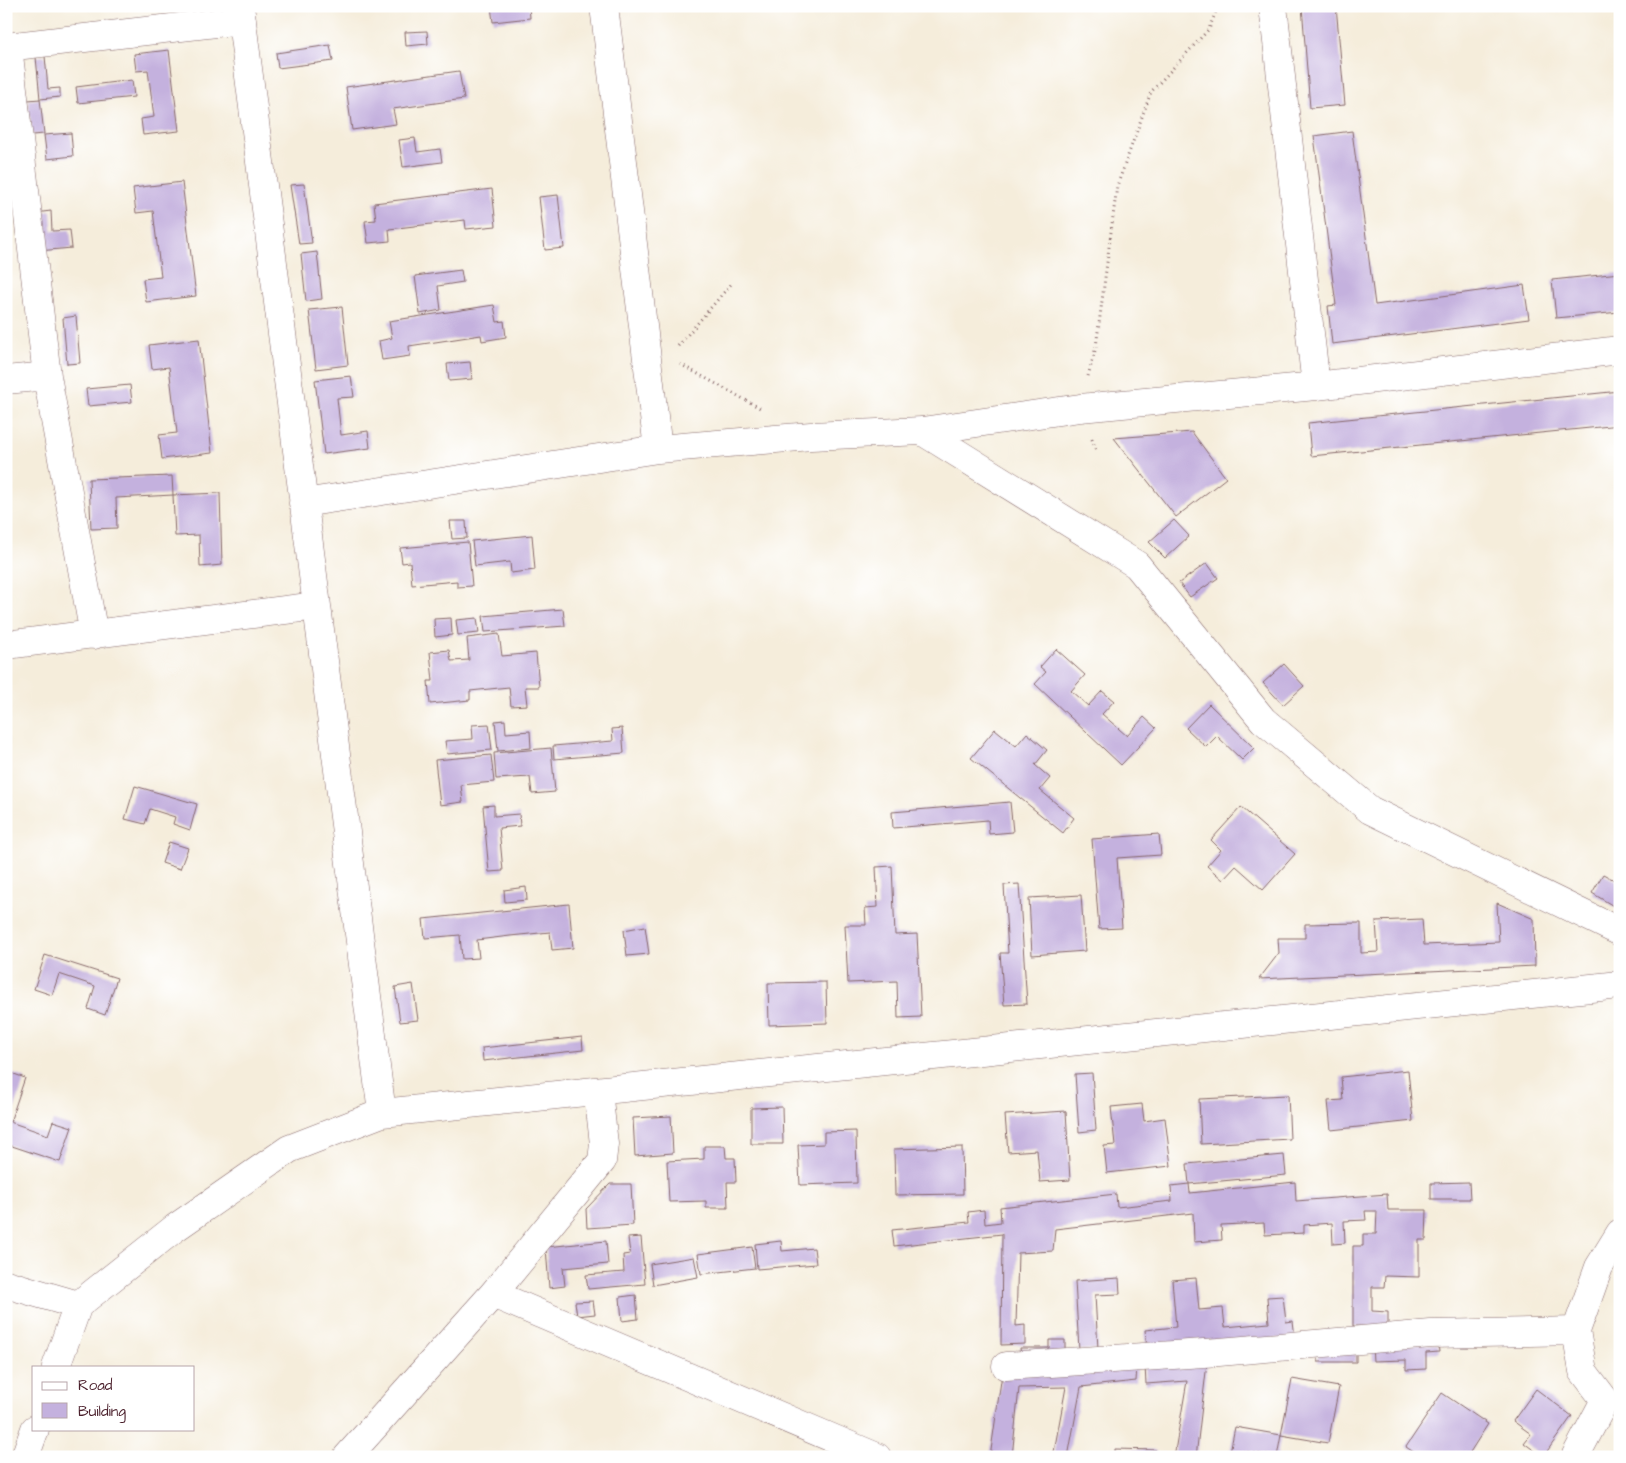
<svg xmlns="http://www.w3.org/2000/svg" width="1626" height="1463" viewBox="0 0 1626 1463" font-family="'Architects Daughter',sans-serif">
  <rect width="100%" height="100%" fill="#fff"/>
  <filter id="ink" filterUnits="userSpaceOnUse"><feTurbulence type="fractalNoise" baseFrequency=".02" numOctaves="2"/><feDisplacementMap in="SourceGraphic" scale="10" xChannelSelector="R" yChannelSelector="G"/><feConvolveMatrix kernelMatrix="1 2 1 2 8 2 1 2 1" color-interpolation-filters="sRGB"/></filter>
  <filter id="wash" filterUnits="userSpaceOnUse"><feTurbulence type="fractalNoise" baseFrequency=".0096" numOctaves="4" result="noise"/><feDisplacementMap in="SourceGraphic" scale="20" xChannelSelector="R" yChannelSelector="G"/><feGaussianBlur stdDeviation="1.12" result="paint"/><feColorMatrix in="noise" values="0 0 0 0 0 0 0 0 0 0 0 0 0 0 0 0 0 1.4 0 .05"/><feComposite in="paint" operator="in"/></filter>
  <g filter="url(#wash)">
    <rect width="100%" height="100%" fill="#f5eddb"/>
    <g id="blocks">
      <path fill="#c4b1de" d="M 491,6 L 529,6 L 530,18 L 493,22 Z
        M 1302,6 L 1336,6 L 1345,105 L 1310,108 Z
        M 427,31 L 428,44 L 406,46 L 405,32 Z
        M 330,45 L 333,61 L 278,68 L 276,53 Z
        M 169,50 L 179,131 L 143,135 L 141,119 L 154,117 L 148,70 L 136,71 L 134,54 Z
        M 45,56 L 48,89 L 60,88 L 60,97 L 40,99 L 36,57 Z
        M 459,71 L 464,99 L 393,109 L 396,124 L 352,130 L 346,87 Z
        M 132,80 L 134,97 L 78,103 L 76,87 Z
        M 40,99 L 44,134 L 32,135 L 28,100 Z
        M 1352,131 L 1375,305 L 1524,285 L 1529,319 L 1332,344 L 1328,306 L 1336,305 L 1314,136 Z
        M 71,133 L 73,156 L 47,159 L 44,135 Z
        M 415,138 L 417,152 L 440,149 L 442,162 L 403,167 L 399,140 Z
        M 182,182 L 196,296 L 146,302 L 143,279 L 161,277 L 153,211 L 136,213 L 133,188 Z
        M 304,184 L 312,243 L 299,244 L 290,185 Z
        M 492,189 L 496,226 L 466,229 L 465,220 L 389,229 L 390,241 L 368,243 L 365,221 L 376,220 L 374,203 Z
        M 558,195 L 564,248 L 545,250 L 539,197 Z
        M 51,211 L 52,231 L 70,230 L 72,248 L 38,251 L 35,213 Z
        M 317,252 L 322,299 L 306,301 L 301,254 Z
        M 461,270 L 463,282 L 438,286 L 441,310 L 420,314 L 415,276 Z
        M 1620,273 L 1620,312 L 1556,318 L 1552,280 Z
        M 494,305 L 497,322 L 504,321 L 506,337 L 482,341 L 481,335 L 409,346 L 410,356 L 382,360 L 379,341 L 392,338 L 389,321 Z
        M 342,307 L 348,365 L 316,369 L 309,310 Z
        M 76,316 L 80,363 L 67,364 L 63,318 Z
        M 199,339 L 212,453 L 162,459 L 159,435 L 177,433 L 169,367 L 152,369 L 149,345 Z
        M 470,362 L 472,379 L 449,381 L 447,364 Z
        M 351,376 L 354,397 L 337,398 L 341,435 L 368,431 L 370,448 L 324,454 L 315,380 Z
        M 130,385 L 132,402 L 88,406 L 86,389 Z
        M 1620,391 L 1620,425 L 1311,456 L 1308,423 Z
        M 1192,432 L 1226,478 L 1176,517 L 1114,438 Z
        M 172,476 L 173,495 L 220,493 L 222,565 L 200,567 L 199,535 L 175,536 L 173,495 L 116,498 L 117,528 L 91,529 L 89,479 Z
        M 1174,520 L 1189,536 L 1165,558 L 1149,542 Z
        M 450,521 L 466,521 L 467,538 L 452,539 Z
        M 532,535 L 535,570 L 511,573 L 510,562 L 475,566 L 472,541 Z
        M 468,542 L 472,586 L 457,587 L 457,581 L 412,585 L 410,562 L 402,563 L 400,548 Z
        M 1207,563 L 1218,578 L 1190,597 L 1179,583 Z
        M 563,609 L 565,626 L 485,632 L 483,616 Z
        M 451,618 L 452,635 L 435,637 L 434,619 Z
        M 477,618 L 479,633 L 458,635 L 456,620 Z
        M 499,634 L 502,656 L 536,653 L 539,687 L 525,687 L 527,705 L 511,706 L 509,687 L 470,691 L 470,700 L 430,704 L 428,681 L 433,681 L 430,652 L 449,650 L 451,661 L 469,660 L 467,638 Z
        M 1056,649 L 1085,675 L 1071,691 L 1088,706 L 1102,691 L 1114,701 L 1102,714 L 1127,736 L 1144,717 L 1156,728 L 1121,765 L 1035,684 L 1046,672 L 1040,667 Z
        M 1284,664 L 1304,686 L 1283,705 L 1263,683 Z
        M 1209,704 L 1254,748 L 1242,760 L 1217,736 L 1206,747 L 1186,728 Z
        M 505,720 L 506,733 L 530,731 L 531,748 L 498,751 L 495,721 Z
        M 489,724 L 492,750 L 447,754 L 445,741 L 473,739 L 472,725 Z
        M 622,728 L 624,753 L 554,759 L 553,746 L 613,741 L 612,729 Z
        M 995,729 L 1016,746 L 1027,733 L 1047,750 L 1035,765 L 1050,778 L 1040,790 L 1074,818 L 1063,833 L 971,758 Z
        M 551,748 L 555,792 L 532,794 L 530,777 L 496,779 L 494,753 Z
        M 491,755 L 494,782 L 461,785 L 463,802 L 440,805 L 435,760 Z
        M 135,786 L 197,804 L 190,830 L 173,824 L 175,817 L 150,809 L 145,824 L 125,819 Z
        M 1010,802 L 1013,832 L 989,834 L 988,820 L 893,828 L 892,812 Z
        M 494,805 L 494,816 L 519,814 L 520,826 L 499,828 L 503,871 L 489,872 L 483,806 Z
        M 1241,807 L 1295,854 L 1263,890 L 1236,866 L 1223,880 L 1207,866 L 1221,850 L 1211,840 Z
        M 1159,834 L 1161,855 L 1117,858 L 1122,928 L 1099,929 L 1092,839 Z
        M 169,842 L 188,848 L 180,869 L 162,863 Z
        M 892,866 L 895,935 L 917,934 L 921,1017 L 898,1018 L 897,981 L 848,983 L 845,925 L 866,925 L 865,908 L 878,907 L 876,867 Z
        M 1603,874 L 1620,883 L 1620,910 L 1592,893 Z
        M 1019,884 L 1027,1004 L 1004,1005 L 1000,953 L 1008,953 L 1004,885 Z
        M 526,887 L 527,900 L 505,902 L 504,890 Z
        M 1081,895 L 1085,951 L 1032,955 L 1029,898 Z
        M 1497,903 L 1534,919 L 1535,966 L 1259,979 L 1279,953 L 1278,938 L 1305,938 L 1305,924 L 1361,923 L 1361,953 L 1378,952 L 1376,921 L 1422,919 L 1424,945 L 1499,942 Z
        M 569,904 L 573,948 L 552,950 L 550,932 L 510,936 L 477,940 L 479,958 L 462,959 L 460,935 L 425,938 L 423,919 Z
        M 645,926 L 649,954 L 627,956 L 624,930 Z
        M 45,955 L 117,978 L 105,1015 L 88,1009 L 95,986 L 59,974 L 52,995 L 34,989 Z
        M 826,982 L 827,1023 L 769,1025 L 768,983 Z
        M 413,984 L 418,1020 L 400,1022 L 395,987 Z
        M 582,1037 L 583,1050 L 483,1061 L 482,1048 Z
        M 1408,1070 L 1413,1121 L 1331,1130 L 1328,1101 L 1343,1100 L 1341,1077 Z
        M 6,1071 L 25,1078 L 10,1122 L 48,1135 L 53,1121 L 72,1127 L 60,1162 L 6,1144 Z
        M 1092,1073 L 1096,1130 L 1079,1132 L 1075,1074 Z
        M 1288,1095 L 1290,1139 L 1201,1144 L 1199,1099 Z
        M 1142,1104 L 1144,1121 L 1165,1118 L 1171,1166 L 1107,1173 L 1104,1146 L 1115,1145 L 1111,1107 Z
        M 782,1107 L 783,1144 L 751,1144 L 751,1108 Z
        M 1066,1111 L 1070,1180 L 1040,1182 L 1037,1150 L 1008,1152 L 1005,1115 Z
        M 671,1116 L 673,1153 L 635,1156 L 633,1118 Z
        M 856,1131 L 857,1183 L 800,1185 L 798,1145 L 824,1144 L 824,1132 Z
        M 704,1146 L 725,1146 L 726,1158 L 735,1158 L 736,1182 L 727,1182 L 728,1208 L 706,1208 L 706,1201 L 669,1202 L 667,1161 L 704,1159 Z
        M 962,1147 L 963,1194 L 895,1195 L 894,1149 Z
        M 1284,1155 L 1286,1175 L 1189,1184 L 1187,1164 Z
        M 1295,1182 L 1296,1201 L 1387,1194 L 1388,1210 L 1427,1210 L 1426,1240 L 1419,1240 L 1419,1277 L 1385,1276 L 1384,1287 L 1372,1287 L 1372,1311 L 1388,1312 L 1388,1327 L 1353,1326 L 1353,1246 L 1363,1246 L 1363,1234 L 1376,1234 L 1377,1211 L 1365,1211 L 1366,1220 L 1344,1221 L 1345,1243 L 1333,1244 L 1332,1223 L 1304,1225 L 1304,1233 L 1265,1235 L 1264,1223 L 1221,1225 L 1222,1240 L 1194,1242 L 1193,1213 L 1055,1229 L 1053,1251 L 1018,1253 L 1016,1326 L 1025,1325 L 1025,1344 L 1001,1345 L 1002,1234 L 894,1246 L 892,1230 L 969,1222 L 968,1212 L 984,1210 L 985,1224 L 1001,1222 L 1000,1207 L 1116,1194 L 1117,1207 L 1172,1201 L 1171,1186 L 1189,1184 L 1190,1193 Z
        M 1469,1182 L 1470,1199 L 1431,1199 L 1431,1183 Z
        M 610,1184 L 631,1184 L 633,1225 L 587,1228 L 586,1209 Z
        M 641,1237 L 645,1284 L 588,1289 L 586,1275 L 624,1272 L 623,1255 L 630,1254 L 628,1238 Z
        M 606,1241 L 608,1264 L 563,1268 L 565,1286 L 549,1288 L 546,1247 Z
        M 781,1241 L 782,1251 L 814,1248 L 816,1264 L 757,1269 L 755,1244 Z
        M 752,1247 L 755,1268 L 701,1274 L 698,1254 Z
        M 694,1257 L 698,1277 L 653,1285 L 650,1264 Z
        M 1119,1278 L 1120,1294 L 1095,1295 L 1098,1349 L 1079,1350 L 1075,1281 Z
        M 1196,1278 L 1199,1310 L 1223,1308 L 1225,1327 L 1269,1323 L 1267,1297 L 1283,1296 L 1286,1322 L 1293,1321 L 1295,1337 L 1147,1349 L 1145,1330 L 1176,1327 L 1172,1280 Z
        M 636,1295 L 638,1319 L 622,1321 L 620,1297 Z
        M 593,1301 L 595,1314 L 577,1316 L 575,1302 Z
        M 1049,1340 L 1065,1340 L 1065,1356 L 1021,1357 L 1020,1348 L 1049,1348 Z
        M 1438,1344 L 1439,1352 L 1426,1353 L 1426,1369 L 1406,1370 L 1406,1360 L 1373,1361 L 1372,1346 Z
        M 1319,1348 L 1356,1349 L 1356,1362 L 1318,1362 Z
        M 1207,1363 L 1196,1457 L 1174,1457 L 1187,1381 L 1146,1384 L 1145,1366 Z
        M 1137,1364 L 1136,1381 L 1081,1387 L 1068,1457 L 1053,1457 L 1066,1387 L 1019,1388 L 1012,1457 L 990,1457 L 1002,1374 Z
        M 1292,1379 L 1339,1387 L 1328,1443 L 1281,1435 L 1277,1457 L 1243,1451 L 1242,1457 L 1229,1457 L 1235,1427 L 1281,1435 Z
        M 1536,1389 L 1572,1416 L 1543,1457 L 1524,1443 L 1531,1434 L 1513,1421 Z
        M 1442,1393 L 1488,1424 L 1467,1457 L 1421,1457 L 1406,1447 Z
        M 1115,1449 L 1156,1450 L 1156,1457 L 1115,1457 Z"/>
    </g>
  </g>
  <g filter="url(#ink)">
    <use href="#blocks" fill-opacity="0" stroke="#866769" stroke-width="1"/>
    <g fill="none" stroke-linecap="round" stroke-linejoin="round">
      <g stroke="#866769" stroke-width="29">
        <path id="street" d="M 240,6 L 382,1113
          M 604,6 L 658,449
          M 1273,6 L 1316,386
          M 6,47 L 242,20
          M 8,47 L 47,376 L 94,635
          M 6,380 L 47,376
          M 922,431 L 1137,565 L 1263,720 L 1370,810 L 1620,932
          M 303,503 L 658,449 L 811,436 L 922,431 L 1080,408 L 1316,386 L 1620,350
          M 6,645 L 317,606
          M 6,1284 L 78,1305
          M 493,1294 L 877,1457
          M 1006,1366 L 1219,1352 L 1431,1334 L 1576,1331
          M 56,1367 L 78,1305 L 175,1228 L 289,1149 L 382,1113 L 1620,985
          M 25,1457 L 35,1429
          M 347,1457 L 493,1294 L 602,1161 L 604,1144 L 598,1091
          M 1575,1457 L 1605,1400 L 1583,1371 L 1576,1331 L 1599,1267 L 1620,1233"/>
      </g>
      <path stroke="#866769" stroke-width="3" stroke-dasharray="1 4" stroke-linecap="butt" d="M 678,346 L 732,283
        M 680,364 L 760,408
        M 1088,376 L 1096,347 L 1117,186 L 1151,92 L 1209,29 L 1218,6
        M 1092,439 L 1096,450"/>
      <use href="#street" stroke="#fff" stroke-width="28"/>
    </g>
  </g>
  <rect width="1626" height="1463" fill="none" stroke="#fff" stroke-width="25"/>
  <rect x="32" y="1366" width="162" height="65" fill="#ffffff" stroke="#b7a5aa"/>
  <rect x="42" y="1382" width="25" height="8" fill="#ffffff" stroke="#b7a5aa"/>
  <text x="78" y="1390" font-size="15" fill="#4a1f2b">Road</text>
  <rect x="42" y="1403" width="25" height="15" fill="#c4b1de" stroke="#b7a5aa"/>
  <text x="78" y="1416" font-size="15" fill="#4a1f2b">Building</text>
</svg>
